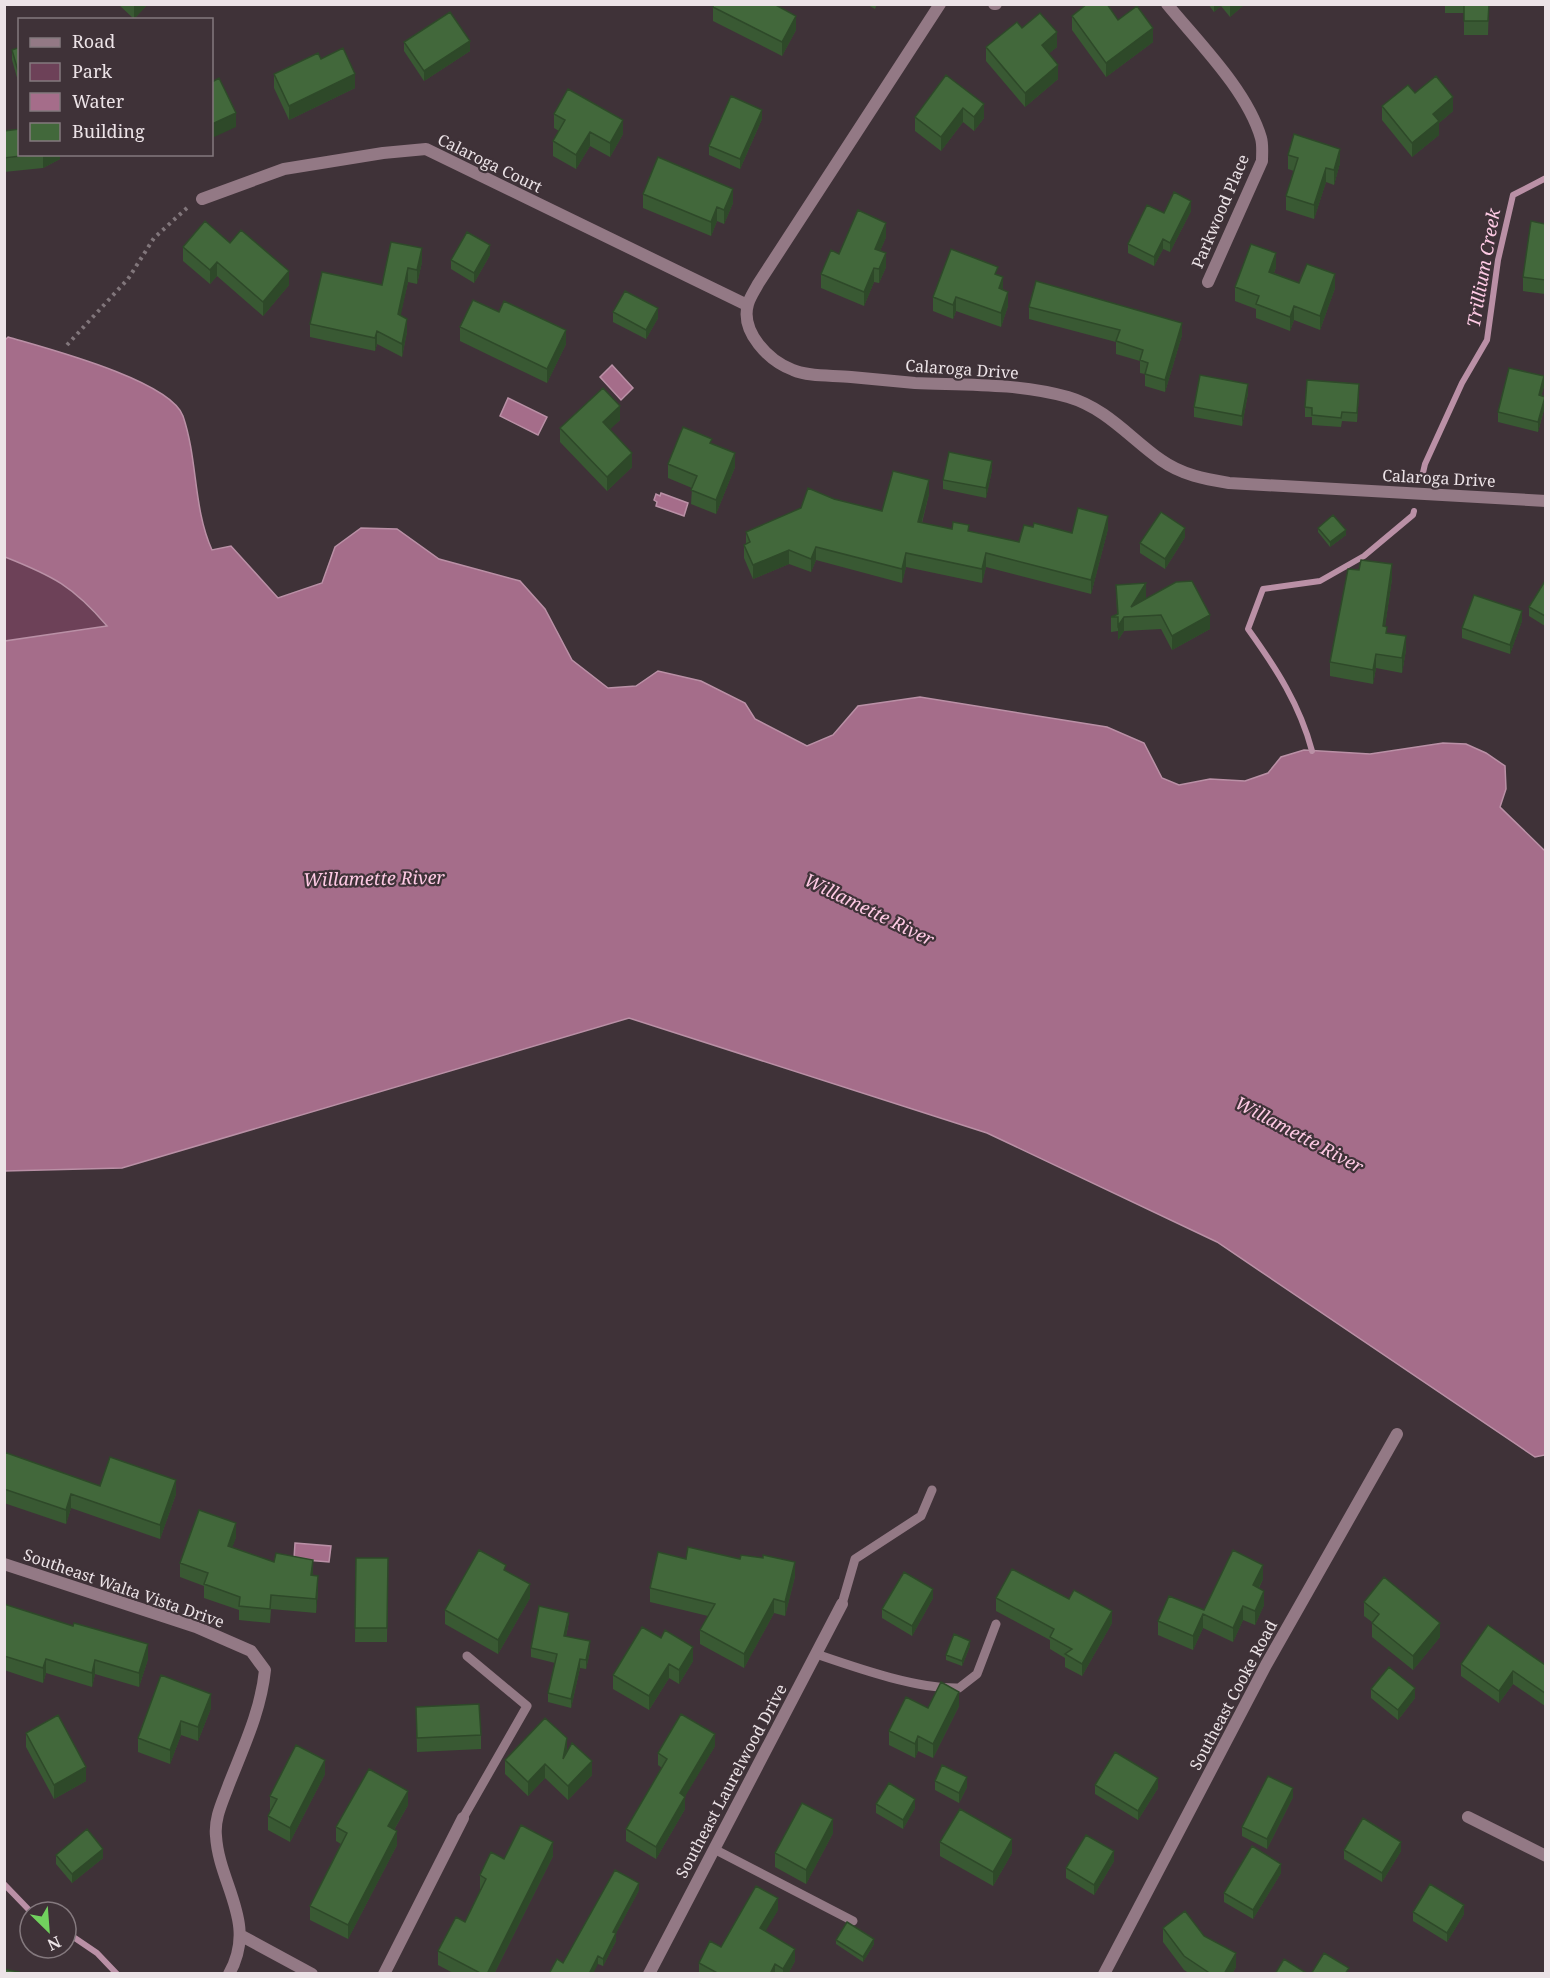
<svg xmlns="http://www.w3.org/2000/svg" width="1550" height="1978" viewBox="0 0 1550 1978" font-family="'Noto Serif',serif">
  <rect width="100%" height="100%" fill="#3f3238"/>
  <path fill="#6d4158" d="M 4,557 C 56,577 70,585 107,627 L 5,641 Z"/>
  <path fill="#a56d8a" stroke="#ba90a6" stroke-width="1.5" d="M 8,337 C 45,348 170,380 183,416 C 198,460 193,508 212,550 L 231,546 L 278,598 L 322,583 L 335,547 L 361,528 L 397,529 L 439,559 L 520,581 L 545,609 L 572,660 L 608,688 L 636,686 L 658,671 L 701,681 L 745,703 L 755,719 L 807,746 L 833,735 L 858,706 L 920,697 L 1107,727 L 1144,743 L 1162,778 L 1179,785 L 1210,779 L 1245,781 L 1268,773 L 1281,757 L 1304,750 L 1370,754 L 1443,743 L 1466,744 L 1486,753 L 1505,766 L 1506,789 L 1500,807 L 1545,851 L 1545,1455 L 1535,1457 L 1217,1242 L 987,1133 L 629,1018 L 122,1168 L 5,1171 L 5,641 L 107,626 C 73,586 53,576 5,557 L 4,341 Z
    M 612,365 L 633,388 L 621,400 L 600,377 Z
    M 508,398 L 547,417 L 538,435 L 500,416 Z
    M 661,493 L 688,503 L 684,516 L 656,506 L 657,502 L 654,500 L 656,494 L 660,496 Z
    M 295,1543 L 331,1546 L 329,1562 L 294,1559 Z"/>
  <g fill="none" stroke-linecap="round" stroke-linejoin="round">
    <path stroke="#ba90a6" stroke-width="6" d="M 1422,477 L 1425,464 L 1462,383 L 1487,340 L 1498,260 L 1513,195 L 1546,178
      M 1312,751 C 1300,705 1276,668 1248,629 L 1263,589 L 1320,581 L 1364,556 L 1413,515 L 1414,511
      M 4,1884 L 31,1912
      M 66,1932 L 97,1953 L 117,1974"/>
    <path stroke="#81767b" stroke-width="4" stroke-dasharray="3 4.5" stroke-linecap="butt" d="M 67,345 L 128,279 L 154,238 L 188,207"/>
    <path stroke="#937985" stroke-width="9" d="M 842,1604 L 855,1559 L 921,1516 L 932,1490
      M 816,1654 C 857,1668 916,1689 959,1688 L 977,1674 L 996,1624
      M 463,1818 L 527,1706 L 467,1656
      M 714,1849 L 853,1921"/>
    <path stroke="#937985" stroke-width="12" d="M 940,4 L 758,284 C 755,290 750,297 748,304 C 740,332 769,361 793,370 C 809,377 833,375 851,377 C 872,379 893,381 915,383 C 965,385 1018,383 1068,397 C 1106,408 1130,438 1161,460 C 1182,475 1205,479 1229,483 L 1546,501
      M 994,4 L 996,4
      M 1167,4 C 1198,42 1247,90 1261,138 C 1263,145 1262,153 1262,161 L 1208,282
      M 202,199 L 284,169 L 383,153 L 426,149 L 747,305
      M 4,1564 L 196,1627 L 251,1651 L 265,1670 C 261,1710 244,1746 229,1784 C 223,1801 214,1818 216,1836 C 219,1885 258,1923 229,1974
      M 1468,1817 L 1546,1856
      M 240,1935 L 312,1974
      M 384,1974 L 463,1818
      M 649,1974 L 842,1604
      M 1104,1974 L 1266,1665 L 1397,1434"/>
  </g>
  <path fill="#395933" d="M 118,4 L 148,4 L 134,19 Z
    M 866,4 L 877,4 L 875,9 Z
    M 1208,4 L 1245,4 L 1230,17 L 1221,6 L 1214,12 Z
    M 1445,4 L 1489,4 L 1488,35 L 1464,35 L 1464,13 L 1445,13 Z
    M 713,7 L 796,30 L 782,56 L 713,21 Z
    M 1072,16 L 1118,20 L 1153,42 L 1106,77 L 1072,30 Z
    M 1022,28 L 1057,47 L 1048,54 L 1058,79 L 1025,107 L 986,61 L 986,47 Z
    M 404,42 L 470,51 L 424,81 L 404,51 Z
    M 20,47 L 20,80 L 18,81 L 12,60 L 12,50 Z
    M 321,59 L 355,88 L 289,120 L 274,88 L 274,74 Z
    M 946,75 L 984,118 L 974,131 L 963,122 L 941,151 L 915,131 L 915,117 Z
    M 1415,93 L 1453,111 L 1439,123 L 1439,135 L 1412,157 L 1382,120 L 1382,106 Z
    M 554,114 L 623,134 L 610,157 L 590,146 L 576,169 L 553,156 L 553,141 L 559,131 L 554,128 Z
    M 762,119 L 740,169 L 709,155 L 709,146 Z
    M 4,131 L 20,154 L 60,154 L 60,159 L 43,168 L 4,172 Z
    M 1288,155 L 1340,163 L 1334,185 L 1326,182 L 1314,219 L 1286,210 L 1286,196 L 1294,171 L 1288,169 Z
    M 643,194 L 733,203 L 724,224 L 717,221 L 711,236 L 643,208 Z
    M 1191,211 L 1170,252 L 1163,249 L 1154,266 L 1128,253 L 1128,244 L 1164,213 Z
    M 1545,224 L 1545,294 L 1523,291 L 1523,277 Z
    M 886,237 L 880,251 L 886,267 L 879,283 L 874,282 L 864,306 L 821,288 L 821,274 L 839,254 Z
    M 391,242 L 422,262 L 417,284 L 408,282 L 400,316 L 407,332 L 402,357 L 377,344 L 375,351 L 310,337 L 310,324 L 382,285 Z
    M 183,247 L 289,285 L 263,316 L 217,276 L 210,284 L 183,261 Z
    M 490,255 L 474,283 L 451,269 L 451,260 Z
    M 1276,267 L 1274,273 L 1299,283 L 1335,288 L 1320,330 L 1294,320 L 1290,331 L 1256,318 L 1256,309 L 1235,301 L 1235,287 Z
    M 998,275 L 1008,306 L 1001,327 L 956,311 L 953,319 L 933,311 L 933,297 Z
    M 1029,307 L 1182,335 L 1165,392 L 1145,386 L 1145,374 L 1140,373 L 1140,361 L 1116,354 L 1116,342 L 1029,319 Z
    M 499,312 L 566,344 L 547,383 L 460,341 L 460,327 Z
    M 613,312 L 658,318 L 646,339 L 613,322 Z
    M 1544,386 L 1541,396 L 1545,406 L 1538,432 L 1498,422 L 1498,412 Z
    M 1248,393 L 1242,426 L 1194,417 L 1194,407 Z
    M 1359,394 L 1357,422 L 1342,421 L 1341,427 L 1312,425 L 1312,417 L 1305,417 L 1305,407 Z
    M 620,420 L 610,429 L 632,467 L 607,491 L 560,442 L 560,428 Z
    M 712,444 L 735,467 L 716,514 L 691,504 L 692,488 L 668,478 L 668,464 Z
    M 992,470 L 986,498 L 943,489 L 943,480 Z
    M 929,494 L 922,523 L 952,529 L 969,531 L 1019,542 L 1033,527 L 1072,533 L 1108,529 L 1091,594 L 986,567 L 982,583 L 906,567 L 902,583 L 816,560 L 811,572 L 789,564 L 753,579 L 744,558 L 744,545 L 746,544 L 746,532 L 834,499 L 882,511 Z
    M 1318,528 L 1346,535 L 1330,547 L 1318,532 Z
    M 1185,537 L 1165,569 L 1140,553 L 1140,543 Z
    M 1392,579 L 1385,626 L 1387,633 L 1406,650 L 1402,673 L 1376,668 L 1373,684 L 1330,676 L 1330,662 Z
    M 1545,582 L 1545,626 L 1529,616 L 1529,607 Z
    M 1116,585 L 1146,598 L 1145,599 L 1210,629 L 1172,650 L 1161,629 L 1124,631 L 1118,640 L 1118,631 L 1111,632 L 1111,617 L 1117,614 Z
    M 1522,621 L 1510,654 L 1462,638 L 1462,628 Z
    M 4,1452 L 100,1486 L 176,1494 L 160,1539 L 71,1508 L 66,1524 L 4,1503 Z
    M 236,1537 L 232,1547 L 313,1576 L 318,1591 L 316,1613 L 271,1609 L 270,1623 L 239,1620 L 239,1610 L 204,1598 L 204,1586 L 180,1577 L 180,1563 Z
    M 356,1558 L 388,1558 L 387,1642 L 355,1642 Z
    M 686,1559 L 795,1576 L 785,1616 L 774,1613 L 744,1668 L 700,1644 L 700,1630 L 708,1616 L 650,1602 L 650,1588 Z
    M 506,1571 L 530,1598 L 498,1654 L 445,1624 L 445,1610 Z
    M 1263,1579 L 1259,1588 L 1264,1605 L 1255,1625 L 1243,1620 L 1233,1642 L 1203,1628 L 1193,1650 L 1158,1635 L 1158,1621 L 1204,1610 Z
    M 933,1598 L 912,1636 L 882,1618 L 882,1609 Z
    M 996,1598 L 1112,1623 L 1082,1676 L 1065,1667 L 1065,1658 L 1050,1649 L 1050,1640 L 996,1611 Z
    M 1364,1602 L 1440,1637 L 1413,1670 L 1372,1637 L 1372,1622 L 1364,1616 Z
    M 4,1604 L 148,1659 L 139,1687 L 95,1674 L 92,1687 L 46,1673 L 43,1683 L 4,1670 Z
    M 569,1622 L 566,1636 L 590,1651 L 586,1669 L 580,1668 L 571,1708 L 548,1702 L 548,1693 L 555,1663 L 531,1657 L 531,1648 Z
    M 642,1627 L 693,1661 L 679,1684 L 669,1678 L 649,1710 L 613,1689 L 613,1675 Z
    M 970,1646 L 962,1666 L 946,1660 L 946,1655 Z
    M 1461,1664 L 1545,1665 L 1545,1706 L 1513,1684 L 1499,1703 L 1461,1676 Z
    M 1371,1689 L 1415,1698 L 1398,1720 L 1371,1698 Z
    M 959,1706 L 933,1758 L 918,1751 L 915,1758 L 889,1745 L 889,1731 L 928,1708 Z
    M 416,1707 L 481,1735 L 481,1749 L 417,1752 Z
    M 211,1708 L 198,1741 L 181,1735 L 170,1764 L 138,1752 L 138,1738 Z
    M 26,1733 L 86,1781 L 54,1799 L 26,1747 Z
    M 715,1746 L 685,1796 L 685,1809 L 656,1859 L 626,1841 L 626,1829 L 662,1768 L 658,1765 L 658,1753 Z
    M 567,1751 L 592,1775 L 568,1800 L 545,1778 L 528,1796 L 505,1774 L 505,1760 Z
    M 325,1774 L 290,1842 L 268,1830 L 268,1816 L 271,1810 L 270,1810 L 270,1796 Z
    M 935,1781 L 967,1787 L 959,1803 L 935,1790 Z
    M 1095,1785 L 1158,1788 L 1138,1820 L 1095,1794 Z
    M 1293,1797 L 1267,1849 L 1242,1836 L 1242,1827 Z
    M 876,1804 L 915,1808 L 903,1829 L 876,1813 Z
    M 408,1805 L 394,1830 L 397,1845 L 348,1939 L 310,1920 L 310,1906 L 341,1844 L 336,1841 L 336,1827 Z
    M 833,1833 L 806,1884 L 775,1867 L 775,1853 Z
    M 940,1842 L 1012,1853 L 993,1886 L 940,1856 Z
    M 1344,1850 L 1401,1851 L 1382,1882 L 1344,1859 Z
    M 56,1855 L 103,1858 L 72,1883 L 56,1864 Z
    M 553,1856 L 494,1974 L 455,1974 L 438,1965 L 438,1951 L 465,1922 L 481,1890 L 480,1889 L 480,1875 L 504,1859 Z
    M 1114,1861 L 1094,1895 L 1066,1878 L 1066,1868 Z
    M 1281,1873 L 1253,1919 L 1224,1902 L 1224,1893 Z
    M 639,1890 L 616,1933 L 616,1941 L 603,1966 L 598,1964 L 563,1963 Z
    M 778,1910 L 765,1931 L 795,1961 L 788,1974 L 699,1974 L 699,1963 L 721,1947 Z
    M 1413,1912 L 1464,1914 L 1447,1942 L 1413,1921 Z
    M 1163,1928 L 1204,1936 L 1236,1967 L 1232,1974 L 1190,1974 L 1184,1970 L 1163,1942 Z
    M 836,1940 L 874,1944 L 863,1962 L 836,1944 Z"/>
  <path fill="#2e4929" d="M 134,4 L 148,4 L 134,19 Z
    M 1214,4 L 1221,4 L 1221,6 L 1214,12 Z
    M 1230,4 L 1245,4 L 1230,17 Z
    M 796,16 L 796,30 L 782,56 L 782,42 Z
    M 1153,28 L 1153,42 L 1106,77 L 1106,63 Z
    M 1057,32 L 1057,47 L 1042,59 L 1042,45 Z
    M 470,41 L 470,51 L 424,81 L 424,71 Z
    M 1058,65 L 1058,79 L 1025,107 L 1025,93 Z
    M 18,71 L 20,71 L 20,80 L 18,81 Z
    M 355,74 L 355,88 L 289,120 L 289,106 Z
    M 1453,97 L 1453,111 L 1439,123 L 1439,135 L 1412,157 L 1412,143 L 1433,114 Z
    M 984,104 L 984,118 L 974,131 L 974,117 Z
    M 963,108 L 963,122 L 941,151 L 941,137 Z
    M 762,110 L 762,119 L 740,169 L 740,159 Z
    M 236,113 L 236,127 L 212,138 L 212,124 Z
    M 623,120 L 623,134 L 610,157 L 610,143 Z
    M 590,132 L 590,146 L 576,169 L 576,155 Z
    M 1340,149 L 1340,163 L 1334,185 L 1334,170 Z
    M 43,154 L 60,154 L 60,159 L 43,168 Z
    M 1326,168 L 1326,182 L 1314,219 L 1314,205 Z
    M 733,189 L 733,203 L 724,224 L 724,210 Z
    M 1191,201 L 1191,211 L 1170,252 L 1170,243 Z
    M 717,207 L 717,221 L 711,236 L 711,222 Z
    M 886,223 L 886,237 L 875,263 L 875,249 Z
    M 1163,239 L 1163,249 L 1154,266 L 1154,257 Z
    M 490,245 L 490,255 L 474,283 L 474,273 Z
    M 422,248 L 422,262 L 417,284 L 417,270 Z
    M 886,253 L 886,267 L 879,283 L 879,269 Z
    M 1276,253 L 1276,267 L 1269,286 L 1269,272 Z
    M 217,262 L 217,276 L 210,284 L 210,270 Z
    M 408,268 L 408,282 L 398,328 L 398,314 Z
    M 874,268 L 874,282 L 864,306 L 864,292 Z
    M 289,271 L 289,285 L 263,316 L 263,302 Z
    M 1335,274 L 1335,288 L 1320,330 L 1320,316 Z
    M 1003,277 L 1003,291 L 999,288 Z
    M 1008,292 L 1008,306 L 1001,327 L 1001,313 Z
    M 956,297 L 956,311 L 953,319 L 953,305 Z
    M 1294,306 L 1294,320 L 1290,331 L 1290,317 Z
    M 658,308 L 658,318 L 646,339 L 646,330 Z
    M 407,319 L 407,332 L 402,357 L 402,344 Z
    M 1182,323 L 1182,335 L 1165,392 L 1165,380 Z
    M 566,330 L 566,344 L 547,383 L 547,369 Z
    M 377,331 L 377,344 L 375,351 L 375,338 Z
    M 1544,376 L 1544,386 L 1539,405 L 1539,395 Z
    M 1248,384 L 1248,393 L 1242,426 L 1242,416 Z
    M 1359,384 L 1359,394 L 1357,422 L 1357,413 Z
    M 1545,397 L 1545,406 L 1538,432 L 1538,422 Z
    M 620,406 L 620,420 L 603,436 L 603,422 Z
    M 632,453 L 632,467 L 607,491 L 607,477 Z
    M 735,453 L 735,467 L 716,514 L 716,500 Z
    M 992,461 L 992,470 L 986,498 L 986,488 Z
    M 929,480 L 929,494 L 918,536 L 918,522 Z
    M 1108,516 L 1108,529 L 1091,594 L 1091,580 Z
    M 1185,528 L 1185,537 L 1165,569 L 1165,559 Z
    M 1346,530 L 1346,535 L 1330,547 L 1330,542 Z
    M 816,547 L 816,560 L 811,572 L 811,559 Z
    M 789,550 L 789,564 L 753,579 L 753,565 Z
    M 906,553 L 906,567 L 902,583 L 902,569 Z
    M 986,553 L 986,567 L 982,583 L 982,569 Z
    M 1392,564 L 1392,579 L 1383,640 L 1383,626 Z
    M 1146,583 L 1146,598 L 1134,616 L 1131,607 Z
    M 1522,611 L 1522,621 L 1510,654 L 1510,645 Z
    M 1210,615 L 1210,629 L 1172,650 L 1172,636 Z
    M 1124,617 L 1124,631 L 1118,640 L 1118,626 Z
    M 1406,636 L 1406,650 L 1402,673 L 1402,658 Z
    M 1376,654 L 1376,668 L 1373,684 L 1373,670 Z
    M 176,1480 L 176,1494 L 160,1539 L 160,1525 Z
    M 71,1494 L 71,1508 L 66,1524 L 66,1510 Z
    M 236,1523 L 236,1537 L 228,1560 L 228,1546 Z
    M 313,1560 L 313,1574 L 311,1589 L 311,1575 Z
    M 795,1562 L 795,1576 L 785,1616 L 785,1602 Z
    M 1263,1565 L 1263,1579 L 1253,1599 L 1253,1585 Z
    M 318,1576 L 318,1591 L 316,1613 L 316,1599 Z
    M 530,1584 L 530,1598 L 498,1654 L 498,1640 Z
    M 933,1589 L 933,1598 L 912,1636 L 912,1626 Z
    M 1264,1591 L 1264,1605 L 1255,1625 L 1255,1611 Z
    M 774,1599 L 774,1613 L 744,1668 L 744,1654 Z
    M 1243,1606 L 1243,1620 L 1233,1642 L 1233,1628 Z
    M 1112,1611 L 1112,1623 L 1082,1676 L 1082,1664 Z
    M 569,1613 L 569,1622 L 564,1645 L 564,1636 Z
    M 1203,1614 L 1203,1628 L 1193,1650 L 1193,1636 Z
    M 1440,1623 L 1440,1637 L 1413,1670 L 1413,1656 Z
    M 590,1641 L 590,1651 L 586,1669 L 586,1660 Z
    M 970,1641 L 970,1646 L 962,1666 L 962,1661 Z
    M 148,1644 L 148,1659 L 139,1687 L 139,1673 Z
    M 693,1647 L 693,1661 L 679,1684 L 679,1670 Z
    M 46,1659 L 46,1673 L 43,1683 L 43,1668 Z
    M 580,1659 L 580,1668 L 571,1708 L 571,1699 Z
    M 95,1660 L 95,1674 L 92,1687 L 92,1673 Z
    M 669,1664 L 669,1678 L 649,1710 L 649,1696 Z
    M 1513,1671 L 1513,1684 L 1499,1703 L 1499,1691 Z
    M 1415,1688 L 1415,1698 L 1398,1720 L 1398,1710 Z
    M 959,1692 L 959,1706 L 933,1758 L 933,1744 Z
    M 211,1694 L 211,1708 L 198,1741 L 198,1727 Z
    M 181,1721 L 181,1735 L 170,1764 L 170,1750 Z
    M 715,1734 L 715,1746 L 680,1805 L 680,1793 Z
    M 918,1736 L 918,1751 L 915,1758 L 915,1744 Z
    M 567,1738 L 567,1752 L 563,1759 Z
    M 325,1760 L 325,1774 L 290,1842 L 290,1828 Z
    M 592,1761 L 592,1775 L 568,1800 L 568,1786 Z
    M 545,1764 L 545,1778 L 528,1796 L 528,1782 Z
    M 86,1767 L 86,1781 L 54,1799 L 54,1785 Z
    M 967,1777 L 967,1787 L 959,1803 L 959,1793 Z
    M 1158,1778 L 1158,1788 L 1138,1820 L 1138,1811 Z
    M 1293,1788 L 1293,1797 L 1267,1849 L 1267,1839 Z
    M 408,1791 L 408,1805 L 388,1840 L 388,1826 Z
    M 685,1797 L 685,1809 L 656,1859 L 656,1847 Z
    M 915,1799 L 915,1808 L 903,1829 L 903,1820 Z
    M 833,1819 L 833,1833 L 806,1884 L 806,1870 Z
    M 397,1831 L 397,1845 L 348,1939 L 348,1925 Z
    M 1012,1839 L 1012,1853 L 993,1886 L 993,1872 Z
    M 553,1842 L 553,1856 L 494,1974 L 487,1974 Z
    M 1401,1842 L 1401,1851 L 1382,1882 L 1382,1873 Z
    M 103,1849 L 103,1858 L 72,1883 L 72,1874 Z
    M 1114,1851 L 1114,1861 L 1094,1895 L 1094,1885 Z
    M 1281,1864 L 1281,1873 L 1253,1919 L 1253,1910 Z
    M 639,1883 L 639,1890 L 613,1939 L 613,1932 Z
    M 778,1898 L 778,1910 L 760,1941 L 760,1928 Z
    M 1464,1905 L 1464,1914 L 1447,1942 L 1447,1933 Z
    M 616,1933 L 616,1941 L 603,1966 L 603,1959 Z
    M 874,1939 L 874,1944 L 863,1962 L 863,1957 Z
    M 795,1949 L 795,1961 L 788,1974 L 783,1974 L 783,1969 Z
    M 1236,1953 L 1236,1967 L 1232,1974 L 1224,1974 Z
    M 598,1956 L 598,1964 L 593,1974 L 589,1974 Z
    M 775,1964 L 775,1974 L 770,1974 Z"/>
  <path fill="#42683b" stroke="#2e4929" stroke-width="1.5" d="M 714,4 L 774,4 L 796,16 L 782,42 L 713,7 Z
    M 1087,4 L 1107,4 L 1118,20 L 1137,6 L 1153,28 L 1106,63 L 1072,16 Z
    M 1464,4 L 1489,4 L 1488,21 L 1464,21 Z
    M 450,12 L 470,41 L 424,71 L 404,42 Z
    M 1040,13 L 1057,32 L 1042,45 L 1058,65 L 1025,93 L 986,47 L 1017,22 L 1022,28 Z
    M 20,47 L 20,71 L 18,71 L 12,50 Z
    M 343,48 L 355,74 L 289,106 L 274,74 L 318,53 L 321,59 Z
    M 946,75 L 984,104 L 974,117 L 963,108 L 941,137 L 915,117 Z
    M 1436,76 L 1453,97 L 1433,114 L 1439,121 L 1412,143 L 1382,106 L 1408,85 L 1415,93 Z
    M 219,78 L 236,113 L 212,124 L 212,82 Z
    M 568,89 L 623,120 L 610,143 L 590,132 L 576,155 L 553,141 L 565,120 L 554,114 Z
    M 731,96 L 762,110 L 740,159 L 709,146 Z
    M 20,129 L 20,154 L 38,154 L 4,158 L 4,131 Z
    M 1294,134 L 1340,149 L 1334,170 L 1326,168 L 1314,205 L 1286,196 L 1298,158 L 1288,155 Z
    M 658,157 L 733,189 L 724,210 L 717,207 L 711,222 L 643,194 Z
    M 1174,192 L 1191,201 L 1170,243 L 1163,239 L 1154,257 L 1128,244 L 1147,205 L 1164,213 Z
    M 858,210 L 886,223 L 875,249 L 886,253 L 879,269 L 874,268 L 864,292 L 821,274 L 831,250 L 839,254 Z
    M 205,221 L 230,243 L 241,230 L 289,271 L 263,302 L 217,262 L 210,270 L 183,247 Z
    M 1531,221 L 1545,224 L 1545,280 L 1523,277 Z
    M 467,232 L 490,245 L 474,273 L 451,260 Z
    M 391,242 L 422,248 L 417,270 L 408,268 L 398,314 L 407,319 L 402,344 L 377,331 L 375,338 L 310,324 L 322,272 L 382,285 Z
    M 1251,244 L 1276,253 L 1269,272 L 1299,283 L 1307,264 L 1335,274 L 1320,316 L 1294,306 L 1290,317 L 1256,304 L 1259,296 L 1235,287 Z
    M 951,249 L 998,267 L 995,274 L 1003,277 L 999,288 L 1008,292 L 1001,313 L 956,297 L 953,305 L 933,297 Z
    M 1036,281 L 1182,323 L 1165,380 L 1145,374 L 1148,363 L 1140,360 L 1143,350 L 1116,341 L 1120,330 L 1029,307 Z
    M 625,291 L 658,308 L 646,330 L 613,312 Z
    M 473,300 L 499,312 L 504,301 L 566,330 L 547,369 L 460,327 Z
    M 1509,368 L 1544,376 L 1539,395 L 1545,397 L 1538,422 L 1498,412 Z
    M 1200,375 L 1248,384 L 1242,416 L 1194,407 Z
    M 1307,380 L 1359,384 L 1357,413 L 1342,412 L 1341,418 L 1312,415 L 1312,408 L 1305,407 Z
    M 603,388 L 620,406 L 603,422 L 632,453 L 607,477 L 560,428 Z
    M 683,427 L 712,439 L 710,443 L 735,453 L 716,500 L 691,490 L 697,476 L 668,464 Z
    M 949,452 L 992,461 L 986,488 L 943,480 Z
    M 893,471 L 929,480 L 918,522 L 952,529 L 953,522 L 969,525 L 968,531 L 1019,542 L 1024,525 L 1033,527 L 1034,523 L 1072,533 L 1078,508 L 1108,516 L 1091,580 L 986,553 L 982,569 L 906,553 L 902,569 L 816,547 L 811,559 L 789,550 L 753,565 L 744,545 L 750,542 L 746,532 L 801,508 L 808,488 L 834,499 L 882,511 Z
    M 1161,512 L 1185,528 L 1165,559 L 1140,543 Z
    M 1333,515 L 1346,530 L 1330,542 L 1318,528 Z
    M 1361,560 L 1392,564 L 1383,626 L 1387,627 L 1386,633 L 1406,636 L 1402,658 L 1376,654 L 1373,670 L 1330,662 L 1348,569 L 1359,570 Z
    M 1192,581 L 1210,615 L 1172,636 L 1161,615 L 1124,617 L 1118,626 L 1118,617 L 1111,617 L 1118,614 L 1116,585 L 1146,583 L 1131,607 L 1176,582 Z
    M 1545,581 L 1545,616 L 1529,607 Z
    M 1474,595 L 1522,611 L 1510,645 L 1462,628 Z
    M 4,1452 L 100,1486 L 110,1457 L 176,1480 L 160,1525 L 71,1494 L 66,1510 L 4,1489 Z
    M 199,1510 L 236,1523 L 228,1546 L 274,1562 L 276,1553 L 313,1560 L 311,1575 L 318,1576 L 316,1599 L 271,1595 L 270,1609 L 239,1606 L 240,1597 L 204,1584 L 208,1573 L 180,1563 Z
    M 688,1547 L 740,1559 L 741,1555 L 763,1558 L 763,1555 L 795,1562 L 785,1602 L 774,1599 L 744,1654 L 700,1630 L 715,1604 L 650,1588 L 658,1552 L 686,1559 Z
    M 479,1550 L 506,1565 L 504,1570 L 530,1584 L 498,1640 L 445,1610 Z
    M 1233,1550 L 1263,1565 L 1253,1585 L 1264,1591 L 1255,1611 L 1243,1606 L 1233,1628 L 1203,1614 L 1193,1636 L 1158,1621 L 1169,1596 L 1204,1610 Z
    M 356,1558 L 388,1558 L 387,1628 L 355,1628 Z
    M 1012,1569 L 1069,1599 L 1074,1590 L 1112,1611 L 1082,1664 L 1065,1654 L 1072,1649 L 1050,1637 L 1054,1629 L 996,1598 Z
    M 904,1572 L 933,1589 L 912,1626 L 882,1609 Z
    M 1384,1577 L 1440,1623 L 1413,1656 L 1372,1623 L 1379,1614 L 1364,1602 Z
    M 4,1604 L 73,1626 L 74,1623 L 148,1644 L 139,1673 L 95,1660 L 92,1673 L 46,1659 L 43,1668 L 4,1656 Z
    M 539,1606 L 569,1613 L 564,1636 L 590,1641 L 586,1660 L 580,1659 L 571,1699 L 548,1693 L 557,1654 L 531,1648 Z
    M 1488,1625 L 1545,1665 L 1545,1693 L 1513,1671 L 1499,1691 L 1461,1664 Z
    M 642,1627 L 661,1638 L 665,1630 L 693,1647 L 679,1670 L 669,1664 L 649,1696 L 613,1675 Z
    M 954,1634 L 970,1641 L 962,1661 L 946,1655 Z
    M 1389,1667 L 1415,1688 L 1398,1710 L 1371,1689 Z
    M 161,1675 L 211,1694 L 198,1727 L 181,1721 L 170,1750 L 138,1738 Z
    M 941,1682 L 959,1692 L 933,1744 L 918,1736 L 915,1744 L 889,1731 L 906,1697 L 928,1708 Z
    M 479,1704 L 481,1735 L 417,1738 L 416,1707 Z
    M 681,1714 L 715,1734 L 680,1793 L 685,1797 L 656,1847 L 626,1829 L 667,1759 L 658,1753 Z
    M 58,1715 L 86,1767 L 54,1785 L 26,1733 Z
    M 545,1718 L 567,1738 L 563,1759 L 572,1743 L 592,1761 L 568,1786 L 545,1764 L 528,1782 L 505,1760 Z
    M 296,1745 L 325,1760 L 290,1828 L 268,1816 L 277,1799 L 270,1796 Z
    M 1115,1752 L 1158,1778 L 1138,1811 L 1095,1785 Z
    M 942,1765 L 967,1777 L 959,1793 L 935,1781 Z
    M 369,1769 L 408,1791 L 388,1826 L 397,1831 L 348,1925 L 310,1906 L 347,1833 L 336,1827 Z
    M 1268,1776 L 1293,1788 L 1267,1839 L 1242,1827 Z
    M 889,1783 L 915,1799 L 903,1820 L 876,1804 Z
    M 802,1803 L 833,1819 L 806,1870 L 775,1853 Z
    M 960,1809 L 1012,1839 L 993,1872 L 940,1842 Z
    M 1363,1818 L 1401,1842 L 1382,1873 L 1344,1850 Z
    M 521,1825 L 553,1842 L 487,1974 L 482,1974 L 438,1951 L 456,1917 L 465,1922 L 486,1879 L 480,1875 L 491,1852 L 504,1859 Z
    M 87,1829 L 103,1849 L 72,1874 L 56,1855 Z
    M 1086,1835 L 1114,1851 L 1094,1885 L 1066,1868 Z
    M 1252,1846 L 1281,1864 L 1253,1910 L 1224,1893 Z
    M 615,1870 L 639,1883 L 613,1932 L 616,1933 L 603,1959 L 598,1956 L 589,1974 L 549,1974 L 557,1959 L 563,1963 Z
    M 1430,1884 L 1464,1905 L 1447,1933 L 1413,1912 Z
    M 756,1886 L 778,1898 L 760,1928 L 795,1949 L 783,1969 L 775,1964 L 770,1974 L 719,1974 L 699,1963 L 710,1941 L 721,1947 Z
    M 1185,1911 L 1204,1936 L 1236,1953 L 1224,1974 L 1211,1974 L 1184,1956 L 1163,1928 Z
    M 847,1922 L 874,1939 L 863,1957 L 836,1940 Z
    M 1324,1953 L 1349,1968 L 1345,1974 L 1311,1974 Z
    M 1284,1959 L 1308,1974 L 1275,1974 Z
    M 4,1969 L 19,1972 L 19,1974 L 4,1974 Z"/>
  <g text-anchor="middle" stroke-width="4.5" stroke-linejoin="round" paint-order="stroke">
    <g font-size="16" fill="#ece3e7" stroke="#3f3238">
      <text transform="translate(490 163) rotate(26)" y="6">Calaroga Court</text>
      <text transform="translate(1220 211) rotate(-67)" y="6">Parkwood Place</text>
      <text transform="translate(962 369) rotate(4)" y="6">Calaroga Drive</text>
      <text transform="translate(1439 478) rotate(3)" y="6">Calaroga Drive</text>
      <text transform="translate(124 1588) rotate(19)" y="6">Southeast Walta Vista Drive</text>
      <text transform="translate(1233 1695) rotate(-62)" y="6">Southeast Cooke Road</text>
      <text transform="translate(731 1781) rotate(-62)" y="6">Southeast Laurelwood Drive</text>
    </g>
    <g font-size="18" font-style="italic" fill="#fecae4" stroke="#3f3238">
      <text transform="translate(1484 268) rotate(-80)" y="6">Trillium Creek</text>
      <text transform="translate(374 879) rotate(-1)" y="6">Willamette River</text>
      <text transform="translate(869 910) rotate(26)" y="6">Willamette River</text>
      <text transform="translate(1299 1135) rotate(28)" y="6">Willamette River</text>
    </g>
  </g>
  <rect width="1550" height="1978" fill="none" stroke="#ece3e7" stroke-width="12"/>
  <rect x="18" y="18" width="195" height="138" fill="#3f3238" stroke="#84797e" stroke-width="1.5"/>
  <rect x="30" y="38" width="30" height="9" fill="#937985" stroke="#84797e" stroke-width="1.5"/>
  <text x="72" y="48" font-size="18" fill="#ece3e7">Road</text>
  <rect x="30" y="63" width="30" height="18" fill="#6d4158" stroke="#84797e" stroke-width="1.5"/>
  <text x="72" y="78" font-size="18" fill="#ece3e7">Park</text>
  <rect x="30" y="93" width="30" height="18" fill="#a56d8a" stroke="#84797e" stroke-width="1.5"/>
  <text x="72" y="108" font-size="18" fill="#ece3e7">Water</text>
  <rect x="30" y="123" width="30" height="18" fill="#42683b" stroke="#84797e" stroke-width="1.5"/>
  <text x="72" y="138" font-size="18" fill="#ece3e7">Building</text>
  <g transform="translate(48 1930) rotate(155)"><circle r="28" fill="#3f3238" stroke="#84797e" stroke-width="1.5"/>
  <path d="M0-4.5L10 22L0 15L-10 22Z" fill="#71d25e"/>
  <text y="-9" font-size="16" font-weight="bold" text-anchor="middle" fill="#ece3e7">N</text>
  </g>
</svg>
